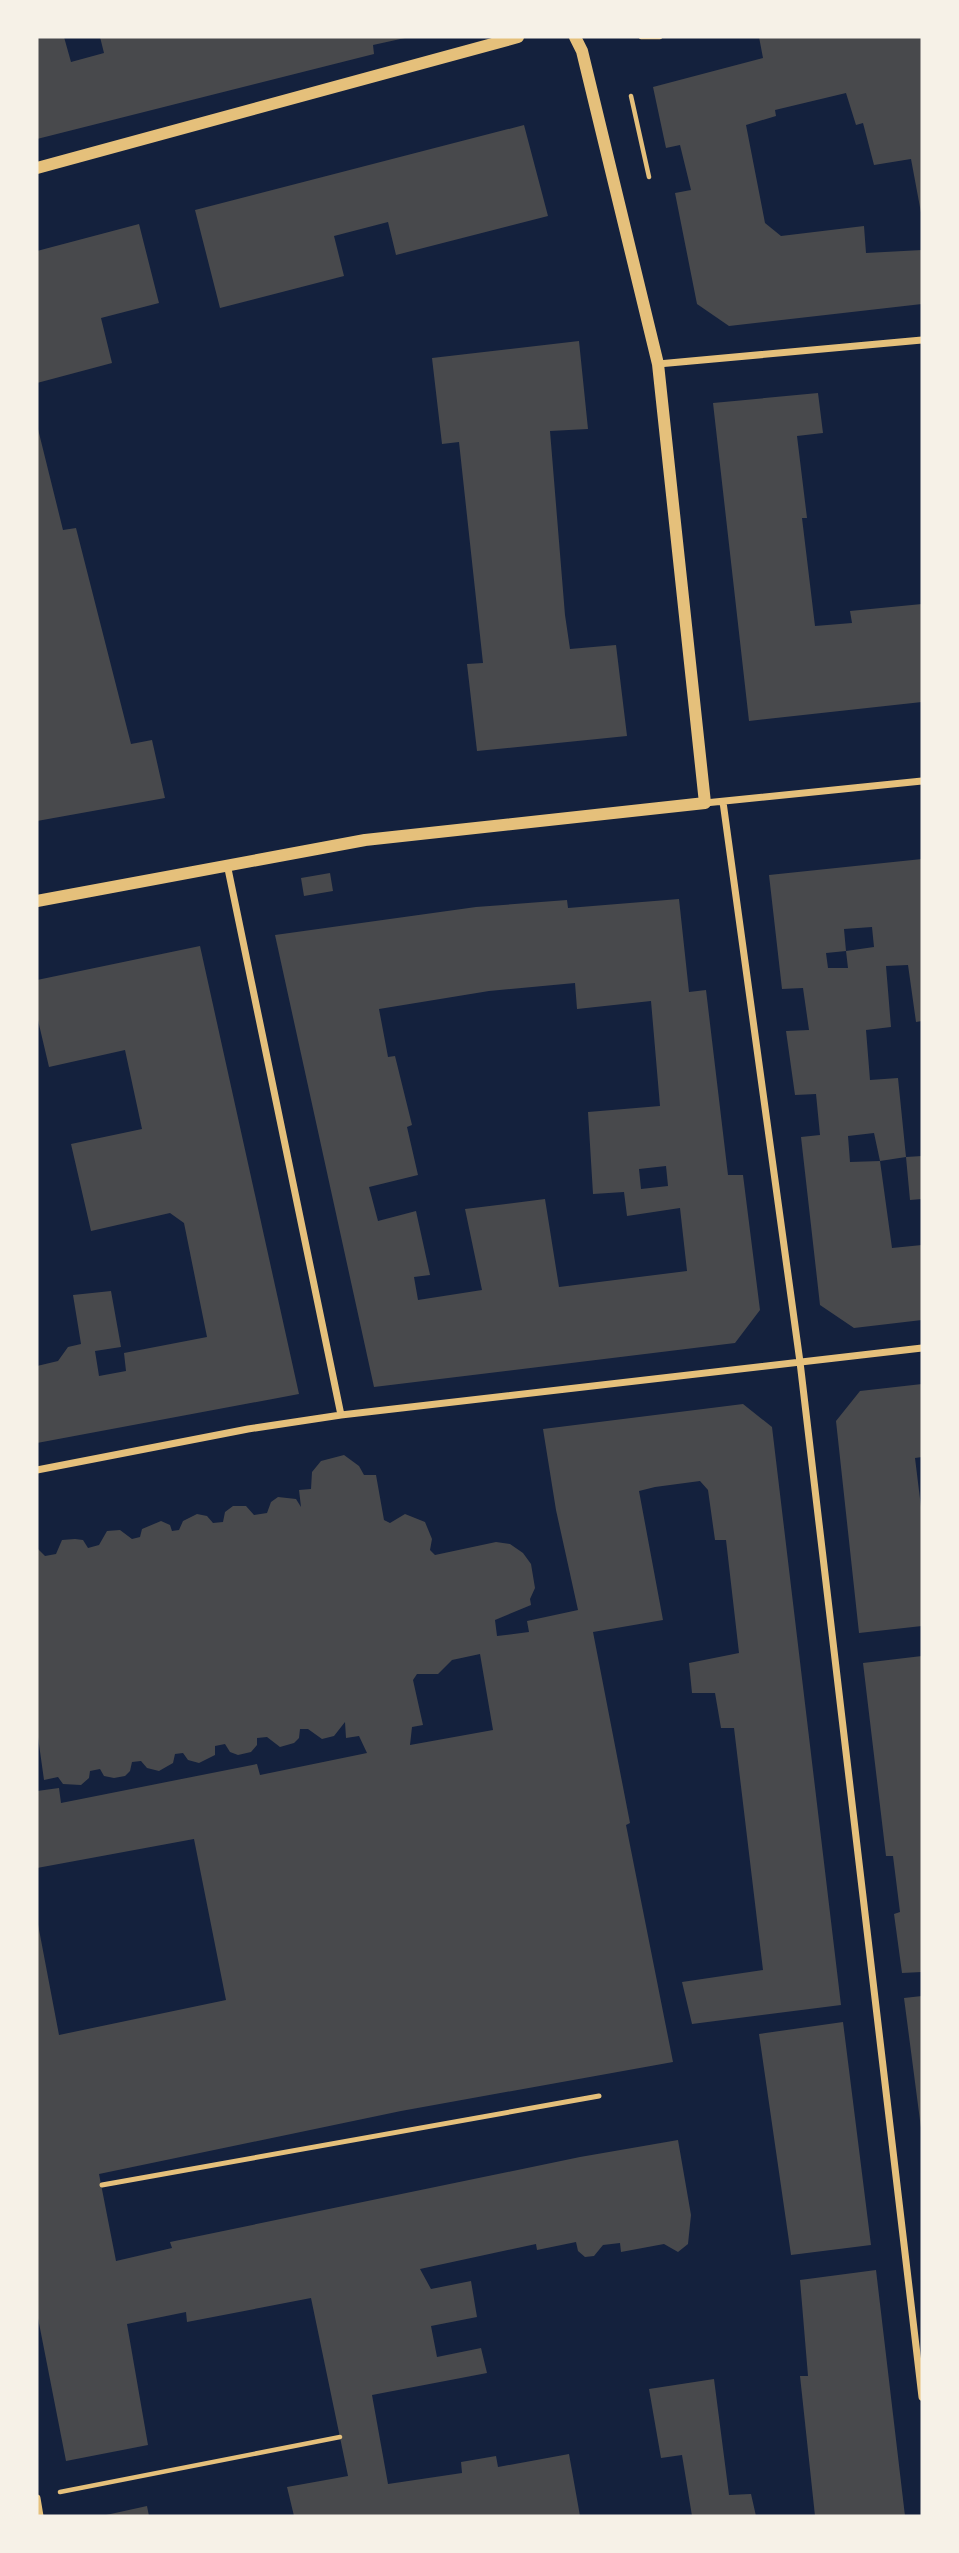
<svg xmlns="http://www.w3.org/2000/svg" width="959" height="2553" viewBox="0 0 959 2553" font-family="Montserrat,sans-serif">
  <rect width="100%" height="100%" fill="#14213d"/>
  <path fill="#48494c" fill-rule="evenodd" d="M 37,37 L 64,37 L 71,62 L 104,53 L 100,37 L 405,38 L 373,45 L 374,54 L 37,139 Z
    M 759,37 L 922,37 L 922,218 L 911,159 L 874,165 L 863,123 L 856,125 L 846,93 L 775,110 L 776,116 L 746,125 L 765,223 L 781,236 L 864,226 L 866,253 L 922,250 L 922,304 L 729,326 L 697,304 L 675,193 L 691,190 L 680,145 L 666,148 L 653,87 L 763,58 Z
    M 524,125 L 548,216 L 396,255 L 388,222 L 334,236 L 344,276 L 220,308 L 195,210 Z
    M 139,224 L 159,303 L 101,318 L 112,363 L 37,383 L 37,251 Z
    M 579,341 L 588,429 L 550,431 L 565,615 L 570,649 L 616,645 L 627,736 L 477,751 L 467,664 L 483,663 L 459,442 L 442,444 L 432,358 Z
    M 818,393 L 823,433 L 797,436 L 807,518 L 802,518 L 815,626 L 852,623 L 850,611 L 922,604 L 922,702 L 749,721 L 713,403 Z
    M 37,425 L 63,530 L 76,528 L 131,744 L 152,740 L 165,798 L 37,821 Z
    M 922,859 L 922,1021 L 916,1022 L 908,965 L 886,966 L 891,1027 L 866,1030 L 870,1080 L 898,1078 L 906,1157 L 922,1156 L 922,1199 L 910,1200 L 906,1157 L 880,1161 L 874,1133 L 848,1136 L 850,1162 L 880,1161 L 892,1248 L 922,1245 L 922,1320 L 854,1328 L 820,1305 L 801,1137 L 820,1135 L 816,1094 L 795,1095 L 786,1031 L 809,1030 L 803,988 L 782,989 L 769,875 ZM 872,927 L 874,947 L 846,951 L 848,968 L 828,968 L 826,953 L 846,951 L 844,929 Z
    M 330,873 L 333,891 L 304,896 L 301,878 Z
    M 679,899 L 689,992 L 706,990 L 728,1175 L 743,1175 L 760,1310 L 735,1343 L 374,1387 L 275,935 L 476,907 L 567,900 L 568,908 ZM 575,983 L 577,1009 L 651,1001 L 660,1106 L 588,1112 L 593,1194 L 624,1192 L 627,1216 L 680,1208 L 687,1271 L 559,1287 L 545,1199 L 465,1209 L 482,1290 L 418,1300 L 414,1277 L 430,1275 L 416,1211 L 378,1221 L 369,1187 L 418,1175 L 407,1127 L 412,1125 L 395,1056 L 388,1057 L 379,1009 L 489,991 ZM 666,1166 L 668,1186 L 641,1189 L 639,1169 Z
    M 200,946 L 299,1394 L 37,1443 L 37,1366 L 58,1361 L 68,1347 L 81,1344 L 73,1295 L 111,1291 L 121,1347 L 95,1351 L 99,1376 L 126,1371 L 124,1353 L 207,1337 L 184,1223 L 170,1213 L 91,1231 L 71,1144 L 142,1129 L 125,1050 L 49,1067 L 37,1016 L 37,980 Z
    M 922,1384 L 922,1457 L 915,1458 L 922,1515 L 922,1626 L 859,1633 L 836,1421 L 860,1391 Z
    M 743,1404 L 772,1427 L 841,2005 L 692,2024 L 682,1982 L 763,1970 L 734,1728 L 721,1728 L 715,1693 L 692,1693 L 689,1663 L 739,1653 L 726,1540 L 715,1540 L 708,1490 L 700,1481 L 655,1487 L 639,1491 L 663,1620 L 593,1632 L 630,1823 L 626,1825 L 673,2062 L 401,2111 L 99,2174 L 116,2261 L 172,2248 L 170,2242 L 580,2157 L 678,2140 L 691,2215 L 688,2244 L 678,2252 L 664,2244 L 621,2252 L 620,2243 L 603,2245 L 594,2256 L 585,2257 L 578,2251 L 576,2242 L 537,2250 L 536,2244 L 420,2269 L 431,2289 L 471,2281 L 477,2317 L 431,2326 L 437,2357 L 481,2348 L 487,2373 L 372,2395 L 388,2484 L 462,2473 L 461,2462 L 496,2456 L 498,2467 L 569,2454 L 580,2516 L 294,2516 L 287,2487 L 348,2476 L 311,2298 L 187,2322 L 186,2312 L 127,2324 L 148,2445 L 66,2461 L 37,2313 L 37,1919 L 59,2035 L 226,2000 L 194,1839 L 37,1868 L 37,1791 L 59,1788 L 61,1803 L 257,1764 L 260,1775 L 367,1753 L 359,1736 L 346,1738 L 345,1722 L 334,1736 L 322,1739 L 308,1729 L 300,1729 L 299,1738 L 294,1743 L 280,1747 L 267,1737 L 257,1738 L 257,1745 L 251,1752 L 238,1755 L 230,1752 L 225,1744 L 215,1746 L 215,1755 L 199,1763 L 188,1760 L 183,1753 L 175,1754 L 173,1763 L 159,1771 L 147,1768 L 141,1761 L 132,1762 L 130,1771 L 125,1776 L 114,1778 L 104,1776 L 100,1769 L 90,1771 L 89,1778 L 81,1785 L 63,1784 L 58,1777 L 44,1780 L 37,1730 L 37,1548 L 45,1556 L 56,1554 L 62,1540 L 75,1539 L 83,1540 L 88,1548 L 99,1545 L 107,1531 L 120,1530 L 132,1539 L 140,1537 L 142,1529 L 161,1521 L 170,1525 L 172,1531 L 179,1530 L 183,1521 L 197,1514 L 207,1516 L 213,1523 L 223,1522 L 225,1512 L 233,1506 L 246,1506 L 254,1515 L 267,1513 L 271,1502 L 278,1497 L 296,1499 L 301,1507 L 299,1490 L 311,1489 L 312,1472 L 321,1461 L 344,1455 L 359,1466 L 364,1475 L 376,1475 L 384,1520 L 390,1523 L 405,1514 L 425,1522 L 432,1539 L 430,1550 L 435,1555 L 496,1542 L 510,1544 L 523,1553 L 531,1564 L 535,1588 L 530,1599 L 531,1605 L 495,1620 L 497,1636 L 529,1632 L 527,1621 L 578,1610 L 556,1510 L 543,1429 ZM 480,1654 L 493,1730 L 410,1745 L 412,1727 L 423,1725 L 413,1680 L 417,1674 L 438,1674 L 452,1660 Z
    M 922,1656 L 922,1972 L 902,1973 L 894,1914 L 900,1912 L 893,1856 L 886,1856 L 863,1663 Z
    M 922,1996 L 922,2128 L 921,2128 L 904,1998 Z
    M 843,2022 L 871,2245 L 791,2255 L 759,2034 Z
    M 876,2270 L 905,2516 L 815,2516 L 800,2376 L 808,2376 L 800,2280 Z
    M 714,2379 L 729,2495 L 751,2494 L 756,2516 L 692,2516 L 682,2455 L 661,2458 L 649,2389 Z
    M 147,2506 L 149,2516 L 106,2516 L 106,2515 Z"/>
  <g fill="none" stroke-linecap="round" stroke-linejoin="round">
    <path stroke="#e5c07b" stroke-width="4.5" d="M 641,37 L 660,37
      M 631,96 L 649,177
      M 60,2492 L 340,2437"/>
    <path stroke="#e5c07b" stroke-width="5" d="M 102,2185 L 599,2096"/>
    <path stroke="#e5c07b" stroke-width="7" d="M 658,364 L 922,340
      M 723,802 L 800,1362 L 922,2397
      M 705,803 L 922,781
      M 227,864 L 341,1415
      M 37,1470 L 248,1429 L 341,1415 L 922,1348
      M 37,2498 L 40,2516"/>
    <path stroke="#e5c07b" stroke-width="12" d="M 37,168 L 518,37
      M 37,901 L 365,840 L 705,803 L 658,364 L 582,51 L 575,37"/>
  </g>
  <rect width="959" height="2553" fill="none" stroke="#f6f1e7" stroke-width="77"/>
</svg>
